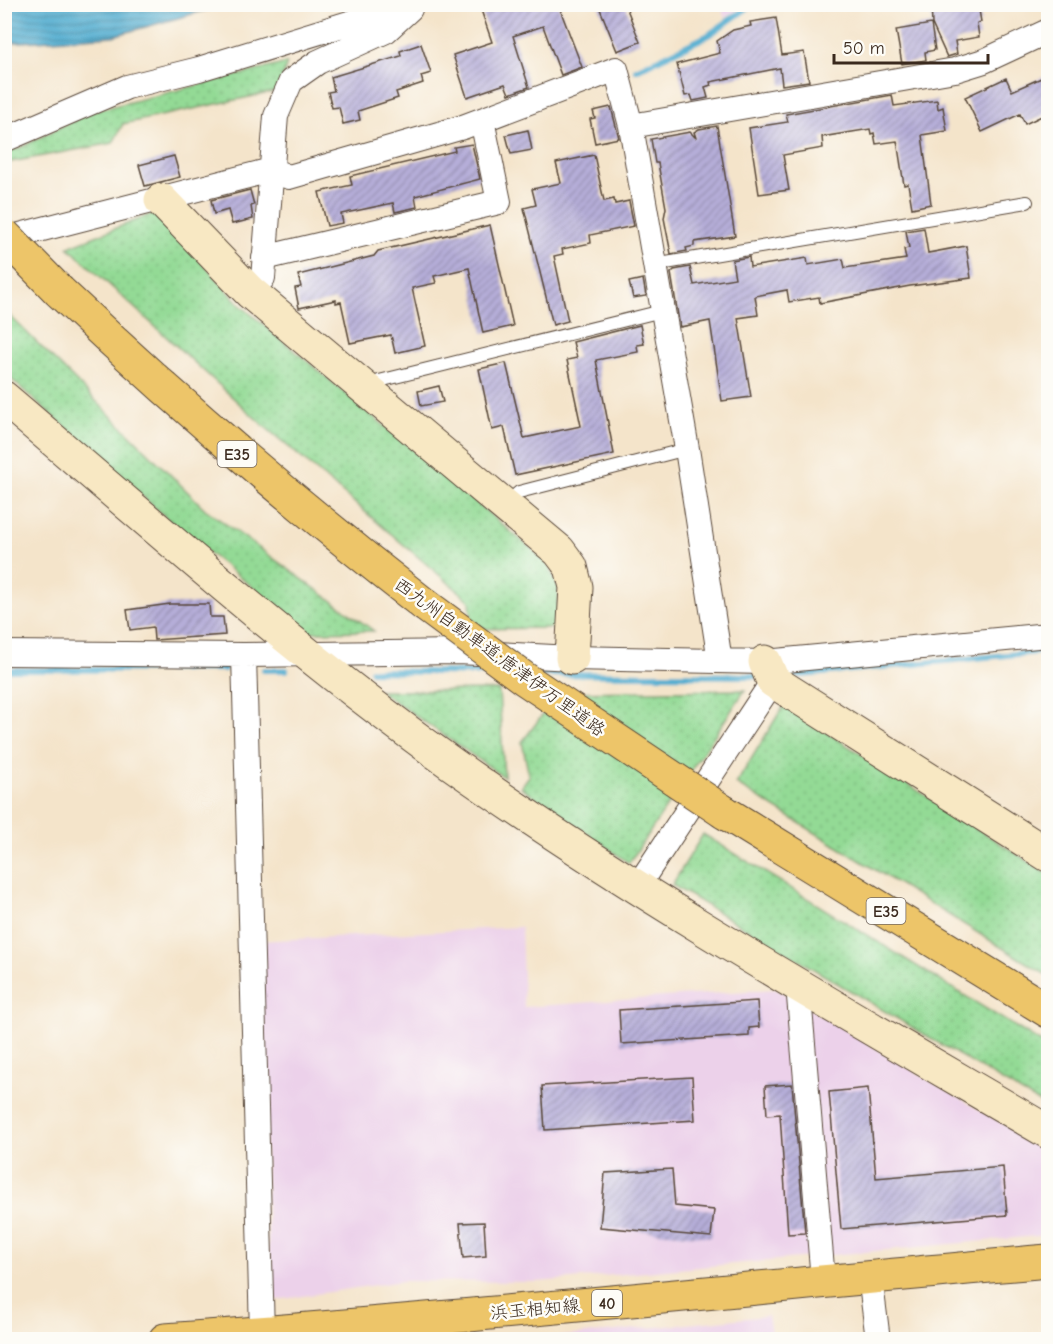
<svg xmlns="http://www.w3.org/2000/svg" width="1053" height="1344" viewBox="0 0 1053 1344" font-family="'Comic Neue','Klee One',sans-serif">
  <defs>
    <pattern id="grass-dots" width="8" height="8" patternUnits="userSpaceOnUse" patternTransform="scale(1.5)"><rect width="8" height="8" fill="#93da95"/><path d="M2 2h.1M6 6h.1" fill="none" stroke="#80bb80" stroke-width="1.8" stroke-linecap="round"/></pattern>
    <pattern id="water-rules" width="6" height="5" patternUnits="userSpaceOnUse" patternTransform="scale(1.5)"><rect width="6" height="5" fill="#52add0"/><path d="M0 2.5h6" fill="none" stroke="#458da8"/></pattern>
    <pattern id="building-hatch" width="6" height="6" patternUnits="userSpaceOnUse" patternTransform="scale(1.5)"><rect width="6" height="6" fill="#b6aed9"/><path d="M-1 1l2-2M0 6l6-6M5 7l2-2" fill="none" stroke="#958eaf"/></pattern>
  </defs>
  <rect width="100%" height="100%" fill="#fdfcf7"/>
  <filter id="ink" filterUnits="userSpaceOnUse"><feTurbulence type="fractalNoise" baseFrequency=".0167" numOctaves="2"/><feDisplacementMap in="SourceGraphic" scale="12" xChannelSelector="R" yChannelSelector="G"/><feConvolveMatrix kernelMatrix="1 2 1 2 8 2 1 2 1" color-interpolation-filters="sRGB"/></filter>
  <filter id="wash" filterUnits="userSpaceOnUse"><feTurbulence type="fractalNoise" baseFrequency=".008" numOctaves="4" result="noise"/><feDisplacementMap in="SourceGraphic" scale="24" xChannelSelector="R" yChannelSelector="G"/><feGaussianBlur stdDeviation="1.35" result="paint"/><feColorMatrix in="noise" values="0 0 0 0 0 0 0 0 0 0 0 0 0 0 0 0 0 1.4 0 .05"/><feComposite in="paint" operator="in"/></filter>
  <g filter="url(#wash)">
    <rect width="100%" height="100%" fill="#f4e4ca"/>
    <path fill="#ecd1ea" d="M 720,5 L 744,5 L 725,18 Z
      M 521,927 L 524,1007 L 776,989 L 1048,1151 L 1048,1235 L 538,1282 L 402,1281 L 270,1301 L 259,941 Z
      M 768,1316 L 772,1339 L 536,1339 Z"/>
    <path fill="url(#grass-dots)" stroke="#67825a" stroke-width="1.5" d="M 287,63 L 278,91 L 123,124 L 113,143 L 5,163 L 5,151 L 18,149 L 90,112 Z
      M 157,212 L 240,305 L 547,562 L 559,589 L 556,628 L 472,629 L 470,601 L 264,426 L 68,247 Z
      M 4,310 L 205,509 L 374,631 L 310,632 L 182,532 L 10,378 L 5,369 Z
      M 499,690 L 504,777 L 380,691 Z
      M 745,690 L 629,863 L 521,787 L 529,776 L 522,742 L 560,692 Z
      M 784,705 L 1048,874 L 1048,976 L 736,784 Z
      M 703,834 L 1048,1047 L 1048,1108 L 672,885 Z"/>
    <path fill="url(#water-rules)" stroke="#466c77" stroke-width="1.5" d="M 5,4 L 225,4 L 225,5 L 113,36 L 5,43 Z"/>
    <g fill="none" stroke-linecap="round" stroke-linejoin="round">
      <path stroke="#52add0" stroke-width="6" d="M 636,70 L 707,36 L 753,4
        M 4,670 L 224,669
        M 264,670 L 286,670
        M 372,671 L 497,673
        M 541,674 L 761,676
        M 790,676 L 1048,651"/>
    </g>
    <g id="blocks">
      <path fill="url(#building-hatch)" d="M 499,4 L 558,4 L 582,67 L 561,75 L 543,26 L 513,36 L 529,87 L 509,94 L 505,84 L 467,97 L 453,55 L 492,42 L 481,10 Z
        M 598,4 L 625,4 L 640,42 L 617,51 Z
        M 931,4 L 978,4 L 981,22 L 977,23 L 979,37 L 955,41 L 957,54 L 947,57 L 932,24 Z
        M 776,18 L 782,55 L 804,52 L 809,81 L 782,85 L 780,68 L 710,82 L 711,85 L 705,87 L 708,98 L 693,101 L 691,95 L 685,96 L 677,64 L 720,53 L 717,41 L 733,30 L 751,26 L 750,22 Z
        M 931,24 L 935,50 L 925,52 L 926,60 L 902,64 L 896,30 Z
        M 421,44 L 431,73 L 421,76 L 423,83 L 396,92 L 398,98 L 358,111 L 360,120 L 343,124 L 339,107 L 332,108 L 328,92 L 334,91 L 331,77 L 401,56 L 400,51 Z
        M 1048,75 L 1048,113 L 1025,124 L 1020,114 L 982,132 L 965,97 L 1006,78 L 1012,91 Z
        M 892,95 L 894,106 L 937,100 L 938,109 L 943,107 L 947,131 L 922,135 L 931,204 L 912,208 L 908,184 L 904,185 L 897,141 L 876,144 L 874,133 L 871,134 L 870,129 L 822,137 L 823,148 L 783,155 L 789,190 L 759,194 L 749,128 L 788,122 L 786,114 Z
        M 611,107 L 619,138 L 595,143 L 590,119 L 595,118 L 593,111 Z
        M 717,126 L 735,236 L 694,242 L 694,246 L 686,248 L 687,251 L 671,254 L 664,218 L 666,208 L 658,163 L 655,163 L 651,139 L 690,132 L 696,138 L 694,132 L 699,129 Z
        M 528,130 L 532,150 L 511,154 L 506,135 Z
        M 472,144 L 480,179 L 415,196 L 417,207 L 395,212 L 393,203 L 341,214 L 343,223 L 327,226 L 319,192 L 352,185 L 350,176 L 455,151 L 454,147 Z
        M 594,155 L 604,201 L 614,199 L 615,204 L 629,201 L 634,226 L 590,235 L 591,243 L 562,249 L 563,254 L 554,256 L 568,321 L 553,325 L 524,208 L 536,205 L 532,189 L 561,183 L 556,163 Z
        M 174,156 L 180,177 L 145,186 L 139,165 Z
        M 250,190 L 254,205 L 251,206 L 253,219 L 232,224 L 228,210 L 214,214 L 211,200 Z
        M 490,225 L 513,326 L 483,333 L 469,268 L 434,276 L 436,283 L 412,288 L 425,346 L 395,353 L 391,335 L 350,343 L 341,302 L 336,303 L 336,300 L 299,308 L 295,288 L 301,287 L 298,275 L 374,256 L 378,251 Z
        M 924,228 L 928,253 L 966,246 L 971,278 L 910,286 L 820,303 L 819,297 L 789,302 L 787,290 L 755,296 L 758,315 L 738,318 L 751,397 L 722,401 L 710,321 L 680,327 L 671,273 L 674,270 L 690,267 L 694,285 L 735,278 L 732,260 L 749,257 L 750,267 L 807,258 L 808,265 L 843,259 L 845,268 L 906,259 L 904,249 L 909,248 L 906,231 Z
        M 643,279 L 646,296 L 633,298 L 629,282 Z
        M 640,325 L 644,344 L 637,345 L 638,352 L 596,360 L 614,454 L 515,475 L 504,427 L 492,430 L 479,369 L 506,363 L 524,438 L 581,426 L 567,360 L 577,358 L 573,342 Z
        M 439,386 L 443,402 L 421,406 L 418,391 Z
        M 170,604 L 209,604 L 210,617 L 223,617 L 225,635 L 154,640 L 153,627 L 130,630 L 127,610 Z
        M 757,1001 L 759,1027 L 749,1028 L 749,1036 L 621,1044 L 619,1010 Z
        M 692,1077 L 695,1120 L 545,1130 L 542,1086 Z
        M 792,1084 L 805,1233 L 788,1234 L 780,1114 L 767,1115 L 765,1086 Z
        M 868,1088 L 876,1178 L 1003,1167 L 1007,1215 L 841,1229 L 829,1092 Z
        M 672,1169 L 675,1206 L 714,1210 L 711,1237 L 600,1227 L 605,1173 Z
        M 484,1222 L 486,1256 L 463,1258 L 460,1223 Z"/>
    </g>
  </g>
  <g filter="url(#ink)">
    <use href="#blocks" fill-opacity="0" stroke="#574638" stroke-width="1.5"/>
    <g fill="none" stroke-linecap="round" stroke-linejoin="round">
      <g stroke="#574638" stroke-width="14">
        <path id="lane" d="M 654,265 L 1027,202
          M 367,387 L 379,381 L 662,311
          M 506,503 L 519,492 L 687,449"/>
      </g>
      <g stroke="#574638" stroke-width="26">
        <path id="street" d="M 631,126 L 955,70 L 984,61 L 1048,31
          M 4,140 L 127,87 L 199,69 L 411,4
          M 4,239 L 271,170 L 289,177 L 463,127 L 616,69 L 631,126 L 687,449 L 720,661
          M 264,258 L 499,202 L 482,120
          M 250,292 L 263,278 L 276,116 L 291,81 L 318,62 L 386,31 L 410,9
          M 4,653 L 244,655 L 458,652 L 572,658 L 765,662 L 1048,635
          M 244,655 L 262,1333
          M 637,887 L 773,681
          M 798,985 L 823,1280
          M 870,1276 L 878,1340"/>
      </g>
      <g stroke="#574638" stroke-width="35">
        <path id="secondary" d="M 161,200 L 250,292 L 559,551 L 571,567 L 576,587 L 572,658
          M 4,398 C 151,523 295,652 452,764 C 643,899 847,1014 1048,1132
          M 765,662 L 773,681 L 1048,855"/>
      </g>
      <g stroke="#574638" stroke-width="35">
        <path id="primary" d="M 165,1340 C 460,1319 754,1287 1048,1261"/>
      </g>
      <g stroke="#574638" stroke-width="35">
        <path id="highway" d="M 59,291 C 176,402 298,506 425,605
          M 724,812 L 1048,1011"/>
      </g>
      <use href="#lane" stroke="#fff" stroke-width="12"/>
      <use href="#street" stroke="#fff" stroke-width="24"/>
      <use href="#secondary" stroke="#f8e8c3" stroke-width="33"/>
      <use href="#primary" stroke="#edc569" stroke-width="33"/>
      <use href="#highway" stroke="#edc569" stroke-width="33"/>
      <g stroke="#574638" stroke-width="35" stroke-linecap="butt">
        <path id="highway-bridge" d="M 4,235 L 59,291
          M 425,605 L 525,679 L 724,812"/>
      </g>
      <use href="#highway-bridge" stroke="#edc569" stroke-width="33"/>
    </g>
  </g>
  <g text-anchor="middle" stroke-width="5" stroke-linejoin="round" paint-order="stroke">
    <g fill="#fdfcf7" stroke="#75695f" stroke-width="1.5">
      <rect x="217.5" y="441" width="39" height="26" rx="4.5"/>
      <rect x="866.5" y="898" width="39" height="26" rx="4.5"/>
      <rect x="592" y="1290" width="30" height="26" rx="4.5"/>
    </g>
    <g font-size="16" font-weight="bold" fill="#3b2a1e">
      <text x="237" y="460">E35</text>
      <text x="886" y="917">E35</text>
      <text x="607" y="1309">40</text>
    </g>
    <g font-size="18" fill="#3b2a1e" stroke="#fdfcf7">
      <text transform="translate(500 657) rotate(36)" y="6">西九州自動車道;唐津伊万里道路</text>
      <text transform="translate(535 1309) rotate(-5)" y="6">浜玉相知線</text>
    </g>
  </g>
  <rect width="1053" height="1344" fill="none" stroke="#fdfcf7" stroke-width="24"/>
  <path d="M834 54v9h154v-9" fill="none" stroke="#3b2a1e" stroke-width="3"/>
  <text x="843" y="54" font-size="18" fill="#3b2a1e" stroke="#fdfcf7" stroke-width="4.5" paint-order="stroke">50 m</text>
</svg>
